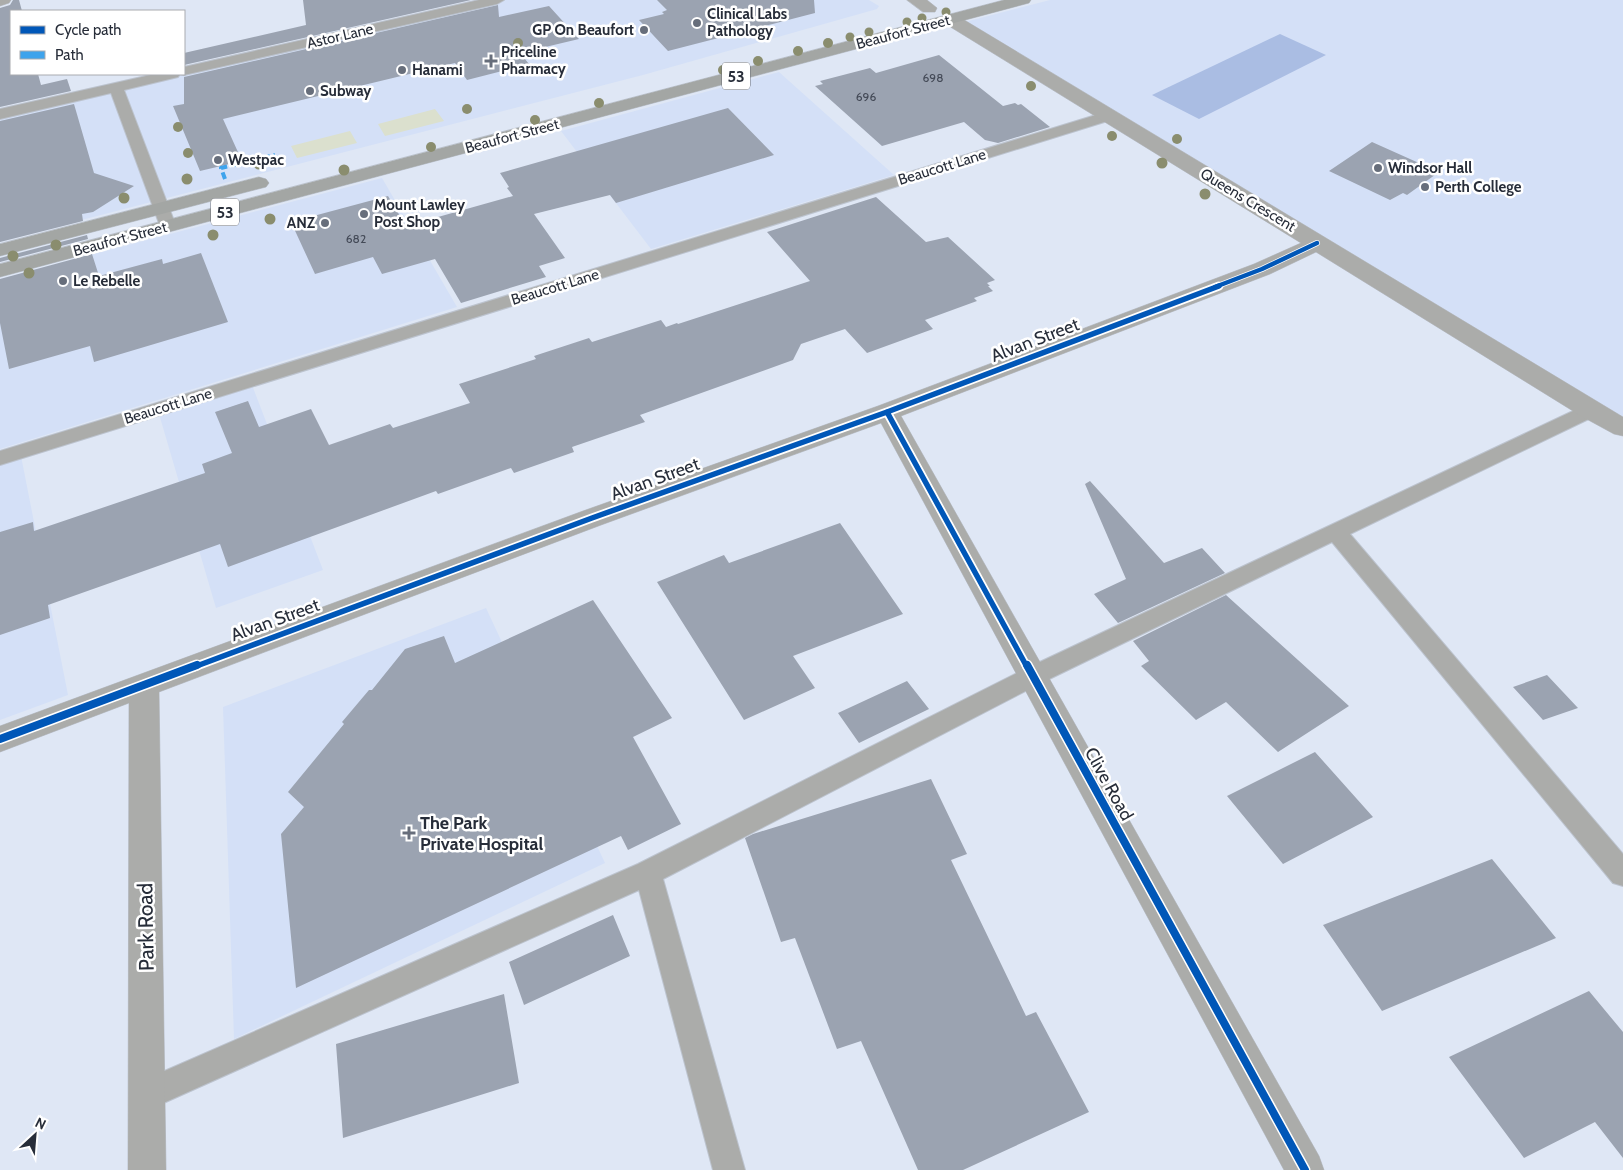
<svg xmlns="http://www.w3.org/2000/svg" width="1623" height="1170" viewBox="0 0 1623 1170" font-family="Cabin,sans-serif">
  <rect width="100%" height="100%" fill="#dfe7f5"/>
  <path fill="#d4e0f7" d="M 478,0 L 869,0 L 879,6 L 877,9 L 643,75 L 0,241 L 0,109 L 155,74 L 184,74 L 184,67 Z
    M 1050,0 L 1623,0 L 1623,422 L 961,23 Z
    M 779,72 L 894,175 L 651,249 L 561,131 Z
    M 382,178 L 457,307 L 0,449 L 0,279 Z
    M 252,385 L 323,570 L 216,608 L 159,414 Z
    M 21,456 L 68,695 L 0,720 L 0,463 Z
    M 486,608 L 605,863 L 234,1039 L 223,707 Z"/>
  <path fill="#dbe0ce" d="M 435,109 L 444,121 L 385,136 L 378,124 Z
    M 350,131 L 357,143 L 297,158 L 291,146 Z"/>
  <path fill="#aabde3" d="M 1280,34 L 1326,55 L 1199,119 L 1152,95 Z"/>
  <path fill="#9ba3b1" d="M 13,0 L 19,0 L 22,11 L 11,11 L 11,74 L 38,74 L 41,85 L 67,79 L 71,91 L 0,107 L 0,8 L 10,5 Z
    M 303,0 L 471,0 L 184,65 L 184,53 L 306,25 Z
    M 657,0 L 814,0 L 815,13 L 668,51 L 639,20 L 664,14 L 662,12 L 667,10 Z
    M 498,5 L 499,17 L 549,6 L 579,39 L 520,53 L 529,64 L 467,80 L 455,63 L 223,119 L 242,161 L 200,171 L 173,106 L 184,104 L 184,77 Z
    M 939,55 L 1003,106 L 1015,103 L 1018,105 L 1021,104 L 1050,127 L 998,143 L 985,140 L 964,122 L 882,146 L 815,86 L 823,84 L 820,81 L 870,68 L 876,73 Z
    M 74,104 L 94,173 L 134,186 L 93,212 L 82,214 L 83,221 L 0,242 L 0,121 Z
    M 728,108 L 774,155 L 616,203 L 610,195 L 534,214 L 565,258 L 539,266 L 546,277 L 461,303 L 435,259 L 382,274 L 373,257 L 315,274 L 291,222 L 388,196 L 406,226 L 513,196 L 507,188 L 509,187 L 500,173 Z
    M 1372,142 L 1439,172 L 1407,195 L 1403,193 L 1390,200 L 1329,171 Z
    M 876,197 L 926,242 L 948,237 L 995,280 L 987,283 L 990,286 L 988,286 L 993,291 L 974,298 L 977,301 L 925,320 L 933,329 L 867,353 L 845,329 L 801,344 L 793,360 L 640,415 L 645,422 L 572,447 L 574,452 L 514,473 L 511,468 L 438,494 L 436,491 L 228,567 L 220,544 L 48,605 L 50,618 L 0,635 L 0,532 L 33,522 L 34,531 L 205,473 L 202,464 L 232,453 L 215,412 L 248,401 L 259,427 L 311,409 L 329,445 L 390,424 L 393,428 L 470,403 L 459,384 L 536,359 L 534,356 L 589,338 L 592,342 L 661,320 L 666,327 L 677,323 L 678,324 L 810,281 L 767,232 Z
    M 87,235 L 88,239 L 0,262 L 0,258 Z
    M 201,253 L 228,322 L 94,362 L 90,346 L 9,369 L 0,323 L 0,279 L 92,254 L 99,276 L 162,259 L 163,264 Z
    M 1090,481 L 1164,563 L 1202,548 L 1225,573 L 1118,623 L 1094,594 L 1126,579 L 1085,484 Z
    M 840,523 L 903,614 L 793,656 L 815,688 L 744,720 L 657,582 L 724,555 L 729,563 Z
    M 1226,595 L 1349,706 L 1278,752 L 1226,702 L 1196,720 L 1141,666 L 1149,661 L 1133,641 Z
    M 593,600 L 672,718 L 633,737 L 681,824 L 628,850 L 621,836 L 296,988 L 281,834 L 304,807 L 288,792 L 344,724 L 342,722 L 369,690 L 372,690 L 405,649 L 444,636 L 455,663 Z
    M 1547,675 L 1578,708 L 1543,720 L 1513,687 Z
    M 907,681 L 929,709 L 859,743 L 838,713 Z
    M 1315,752 L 1373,817 L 1283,864 L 1227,796 Z
    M 931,779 L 967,854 L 951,860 L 1026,1016 L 1036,1012 L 1089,1112 L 963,1170 L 918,1170 L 861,1041 L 837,1049 L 795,938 L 781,942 L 745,838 L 753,834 Z
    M 1492,859 L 1556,938 L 1382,1011 L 1323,925 Z
    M 613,915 L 630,956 L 524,1005 L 509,962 Z
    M 1589,991 L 1623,1032 L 1623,1158 L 1595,1122 L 1524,1158 L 1449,1057 Z
    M 504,994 L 519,1083 L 343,1138 L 336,1044 Z"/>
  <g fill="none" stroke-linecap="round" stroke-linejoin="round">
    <g stroke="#bcc3ce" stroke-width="2">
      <path id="lane" d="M 479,0 L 504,0 L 497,4 L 184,75 L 180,74 L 178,77 L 124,90 L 176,226 L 174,230 L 162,230 L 160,226 L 111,93 L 0,119 L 0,109 L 155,74 L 184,74 L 184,67 Z
        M 1109,111 L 1114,113 L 1117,116 L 1114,119 L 0,465 L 0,451 Z
        M 1590,403 L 1597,405 L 1600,410 L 1597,415 L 1350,534 L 1623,854 L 1623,886 L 1613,883 L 1332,542 L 1041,683 L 663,879 L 745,1170 L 713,1170 L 639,890 L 159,1105 L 148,1109 L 137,1105 L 133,1094 L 137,1083 L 638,864 L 1025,669 Z"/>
    </g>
    <g stroke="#bcc3ce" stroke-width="1">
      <path id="street" d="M 0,0 L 11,0 L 9,3 L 0,6 Z
        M 907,0 L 927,0 L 937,8 L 935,12 L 923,12 Z
        M 950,14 L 956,15 L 1623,417 L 1623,436 L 1614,434 L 1581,416 L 1316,252 L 1270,274 L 901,416 L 1319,1156 L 1324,1170 L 1284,1170 L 881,423 L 601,525 L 159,692 L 166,1170 L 128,1170 L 129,703 L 0,752 L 0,726 L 583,511 L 878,406 L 1254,264 L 1301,243 L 944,23 L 942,19 L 944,15 Z"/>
    </g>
    <g stroke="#bcc3ce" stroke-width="1">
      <path id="primary" d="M 1004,0 L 1031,0 L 1029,3 L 0,277 L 0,264 Z
        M 259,177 L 266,179 L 269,183 L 266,187 L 0,256 L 0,244 Z"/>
    </g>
    <use href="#lane" fill="#abacaa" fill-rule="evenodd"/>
    <use href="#street" fill="#abacaa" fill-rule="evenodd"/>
    <use href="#primary" fill="#a3a6a4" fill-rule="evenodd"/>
    <path stroke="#3ea3ec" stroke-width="4" stroke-dasharray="7 4" stroke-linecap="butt" d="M 225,179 L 221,168 L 275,155"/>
    <g stroke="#fff" stroke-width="6">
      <path id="cycleway-far2" d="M 1215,287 L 1262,269 L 1317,243"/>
    </g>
    <g stroke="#fff" stroke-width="9">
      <path id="cycleway-far1" d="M 887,412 L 1027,667
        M 194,667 L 592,518 L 887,412 L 1219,286"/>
    </g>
    <g stroke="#fff" stroke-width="11">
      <path id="cycleway" d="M 1027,665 L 1305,1170
        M 0,739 L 197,665"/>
    </g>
    <use href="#cycleway-far2" stroke="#0057b8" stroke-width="4.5"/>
    <use href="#cycleway-far1" stroke="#0057b8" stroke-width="5.5"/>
    <use href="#cycleway" stroke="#0057b8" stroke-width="8"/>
  </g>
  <g fill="#8a8d6e">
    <circle cx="946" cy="12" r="4.5"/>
    <circle cx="922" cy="18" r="4.5"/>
    <circle cx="907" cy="22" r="4.5"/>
    <circle cx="869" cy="32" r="4.5"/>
    <circle cx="850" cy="37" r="4.5"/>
    <circle cx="518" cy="43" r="5"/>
    <circle cx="828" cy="43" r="5"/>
    <circle cx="798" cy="51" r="5"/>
    <circle cx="758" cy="61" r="5"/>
    <circle cx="723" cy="70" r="5"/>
    <circle cx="1031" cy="86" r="5"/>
    <circle cx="599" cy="103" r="5"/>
    <circle cx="467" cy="109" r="5"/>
    <circle cx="535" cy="120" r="5"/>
    <circle cx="178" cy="127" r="5"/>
    <circle cx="1112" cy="136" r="5"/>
    <circle cx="1177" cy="139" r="5"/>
    <circle cx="431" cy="147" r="5"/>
    <circle cx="188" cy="153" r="5"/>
    <circle cx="1162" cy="163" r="5.5"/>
    <circle cx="259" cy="164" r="5.5"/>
    <circle cx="344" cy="170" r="5.5"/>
    <circle cx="187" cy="179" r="5.5"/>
    <circle cx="1205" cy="194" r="5.5"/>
    <circle cx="124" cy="198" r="5.5"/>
    <circle cx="270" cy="219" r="5.5"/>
    <circle cx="213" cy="235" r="5.5"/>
    <circle cx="56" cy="245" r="5.5"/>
    <circle cx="13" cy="256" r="5.5"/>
    <circle cx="29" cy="273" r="5.5"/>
  </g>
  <g fill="#676e7b" stroke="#fff" stroke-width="2">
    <circle cx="697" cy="23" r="5"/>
    <circle cx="644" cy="30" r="5"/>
    <path d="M488.5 53.5h5v5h5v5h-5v5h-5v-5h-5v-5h5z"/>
    <circle cx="402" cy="70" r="5"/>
    <circle cx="310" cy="91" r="5"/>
    <circle cx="218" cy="160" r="5"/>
    <circle cx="1378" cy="168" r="5"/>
    <circle cx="1425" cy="187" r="5"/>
    <circle cx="364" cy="214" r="5"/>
    <circle cx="325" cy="223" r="5"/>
    <circle cx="63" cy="281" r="5"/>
    <path d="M406.5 825.5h5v5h5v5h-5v5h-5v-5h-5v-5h5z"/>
  </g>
  <g text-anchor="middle" stroke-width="5" stroke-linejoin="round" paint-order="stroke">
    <g font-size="12" fill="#444a57">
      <text x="933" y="82">698</text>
      <text x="866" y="101">696</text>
      <text x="356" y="243">682</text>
    </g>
    <g font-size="15" font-weight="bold" fill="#272d39" stroke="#fff" text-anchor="start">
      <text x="707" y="19">Clinical Labs<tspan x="707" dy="17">Pathology</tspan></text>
      <text x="634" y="35" text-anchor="end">GP On Beaufort</text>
      <text x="501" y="57">Priceline<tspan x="501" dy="17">Pharmacy</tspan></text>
      <text x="412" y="75">Hanami</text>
      <text x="320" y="96">Subway</text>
      <text x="228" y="165">Westpac</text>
      <text x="1388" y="173">Windsor Hall</text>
      <text x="1435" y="192">Perth College</text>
      <text x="374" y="210">Mount Lawley<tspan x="374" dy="17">Post Shop</tspan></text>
      <text x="315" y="228" text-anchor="end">ANZ</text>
      <text x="73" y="286">Le Rebelle</text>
    </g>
    <g font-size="15" fill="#272d39" stroke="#fff">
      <text transform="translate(903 32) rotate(-15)" y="5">Beaufort Street</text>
      <text transform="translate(340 36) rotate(-13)" y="5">Astor Lane</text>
      <text transform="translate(512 136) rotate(-15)" y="5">Beaufort Street</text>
      <text transform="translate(942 167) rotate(-17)" y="5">Beaucott Lane</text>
      <text transform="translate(1248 200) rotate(31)" y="5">Queens Crescent</text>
      <text transform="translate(120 239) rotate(-15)" y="5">Beaufort Street</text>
      <text transform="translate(555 287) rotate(-17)" y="5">Beaucott Lane</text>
      <text transform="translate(168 406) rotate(-17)" y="5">Beaucott Lane</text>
    </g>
    <g fill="#fff" stroke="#686c74" stroke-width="1">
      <rect x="722" y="62.5" width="28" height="27" rx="4"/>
      <rect x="211" y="198.5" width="28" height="27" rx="4"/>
    </g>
    <g font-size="16" font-weight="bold" fill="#272d39">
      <text x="736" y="82">53</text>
      <text x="225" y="218">53</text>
    </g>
    <g font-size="18" fill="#272d39" stroke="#fff">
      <text transform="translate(1035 340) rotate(-21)" y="6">Alvan Street</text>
      <text transform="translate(655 479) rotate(-20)" y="6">Alvan Street</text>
      <text transform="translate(275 620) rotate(-20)" y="6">Alvan Street</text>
      <text transform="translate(1109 784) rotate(61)" y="6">Clive Road</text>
    </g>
    <g font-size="18" font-weight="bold" fill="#272d39" stroke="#fff" text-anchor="start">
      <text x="420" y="829">The Park<tspan x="420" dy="21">Private Hospital</tspan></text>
    </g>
    <g font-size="21" fill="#272d39" stroke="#fff">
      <text transform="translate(146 927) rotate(-91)" y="7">Park Road</text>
    </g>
  </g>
  <rect x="10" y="10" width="175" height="65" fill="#ffffff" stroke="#a9abb0"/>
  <rect x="20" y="26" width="25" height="8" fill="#0057b8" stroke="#a9abb0"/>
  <text x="55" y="35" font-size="15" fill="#272d39">Cycle path</text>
  <rect x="20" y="51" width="25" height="8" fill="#3ea3ec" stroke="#a9abb0"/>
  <text x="55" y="60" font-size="15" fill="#272d39">Path</text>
  <g transform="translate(35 1135) rotate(26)" stroke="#ffffff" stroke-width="4" paint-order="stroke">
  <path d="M0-4L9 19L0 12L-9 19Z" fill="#272d39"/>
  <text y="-8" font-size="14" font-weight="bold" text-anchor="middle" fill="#272d39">N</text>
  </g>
</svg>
